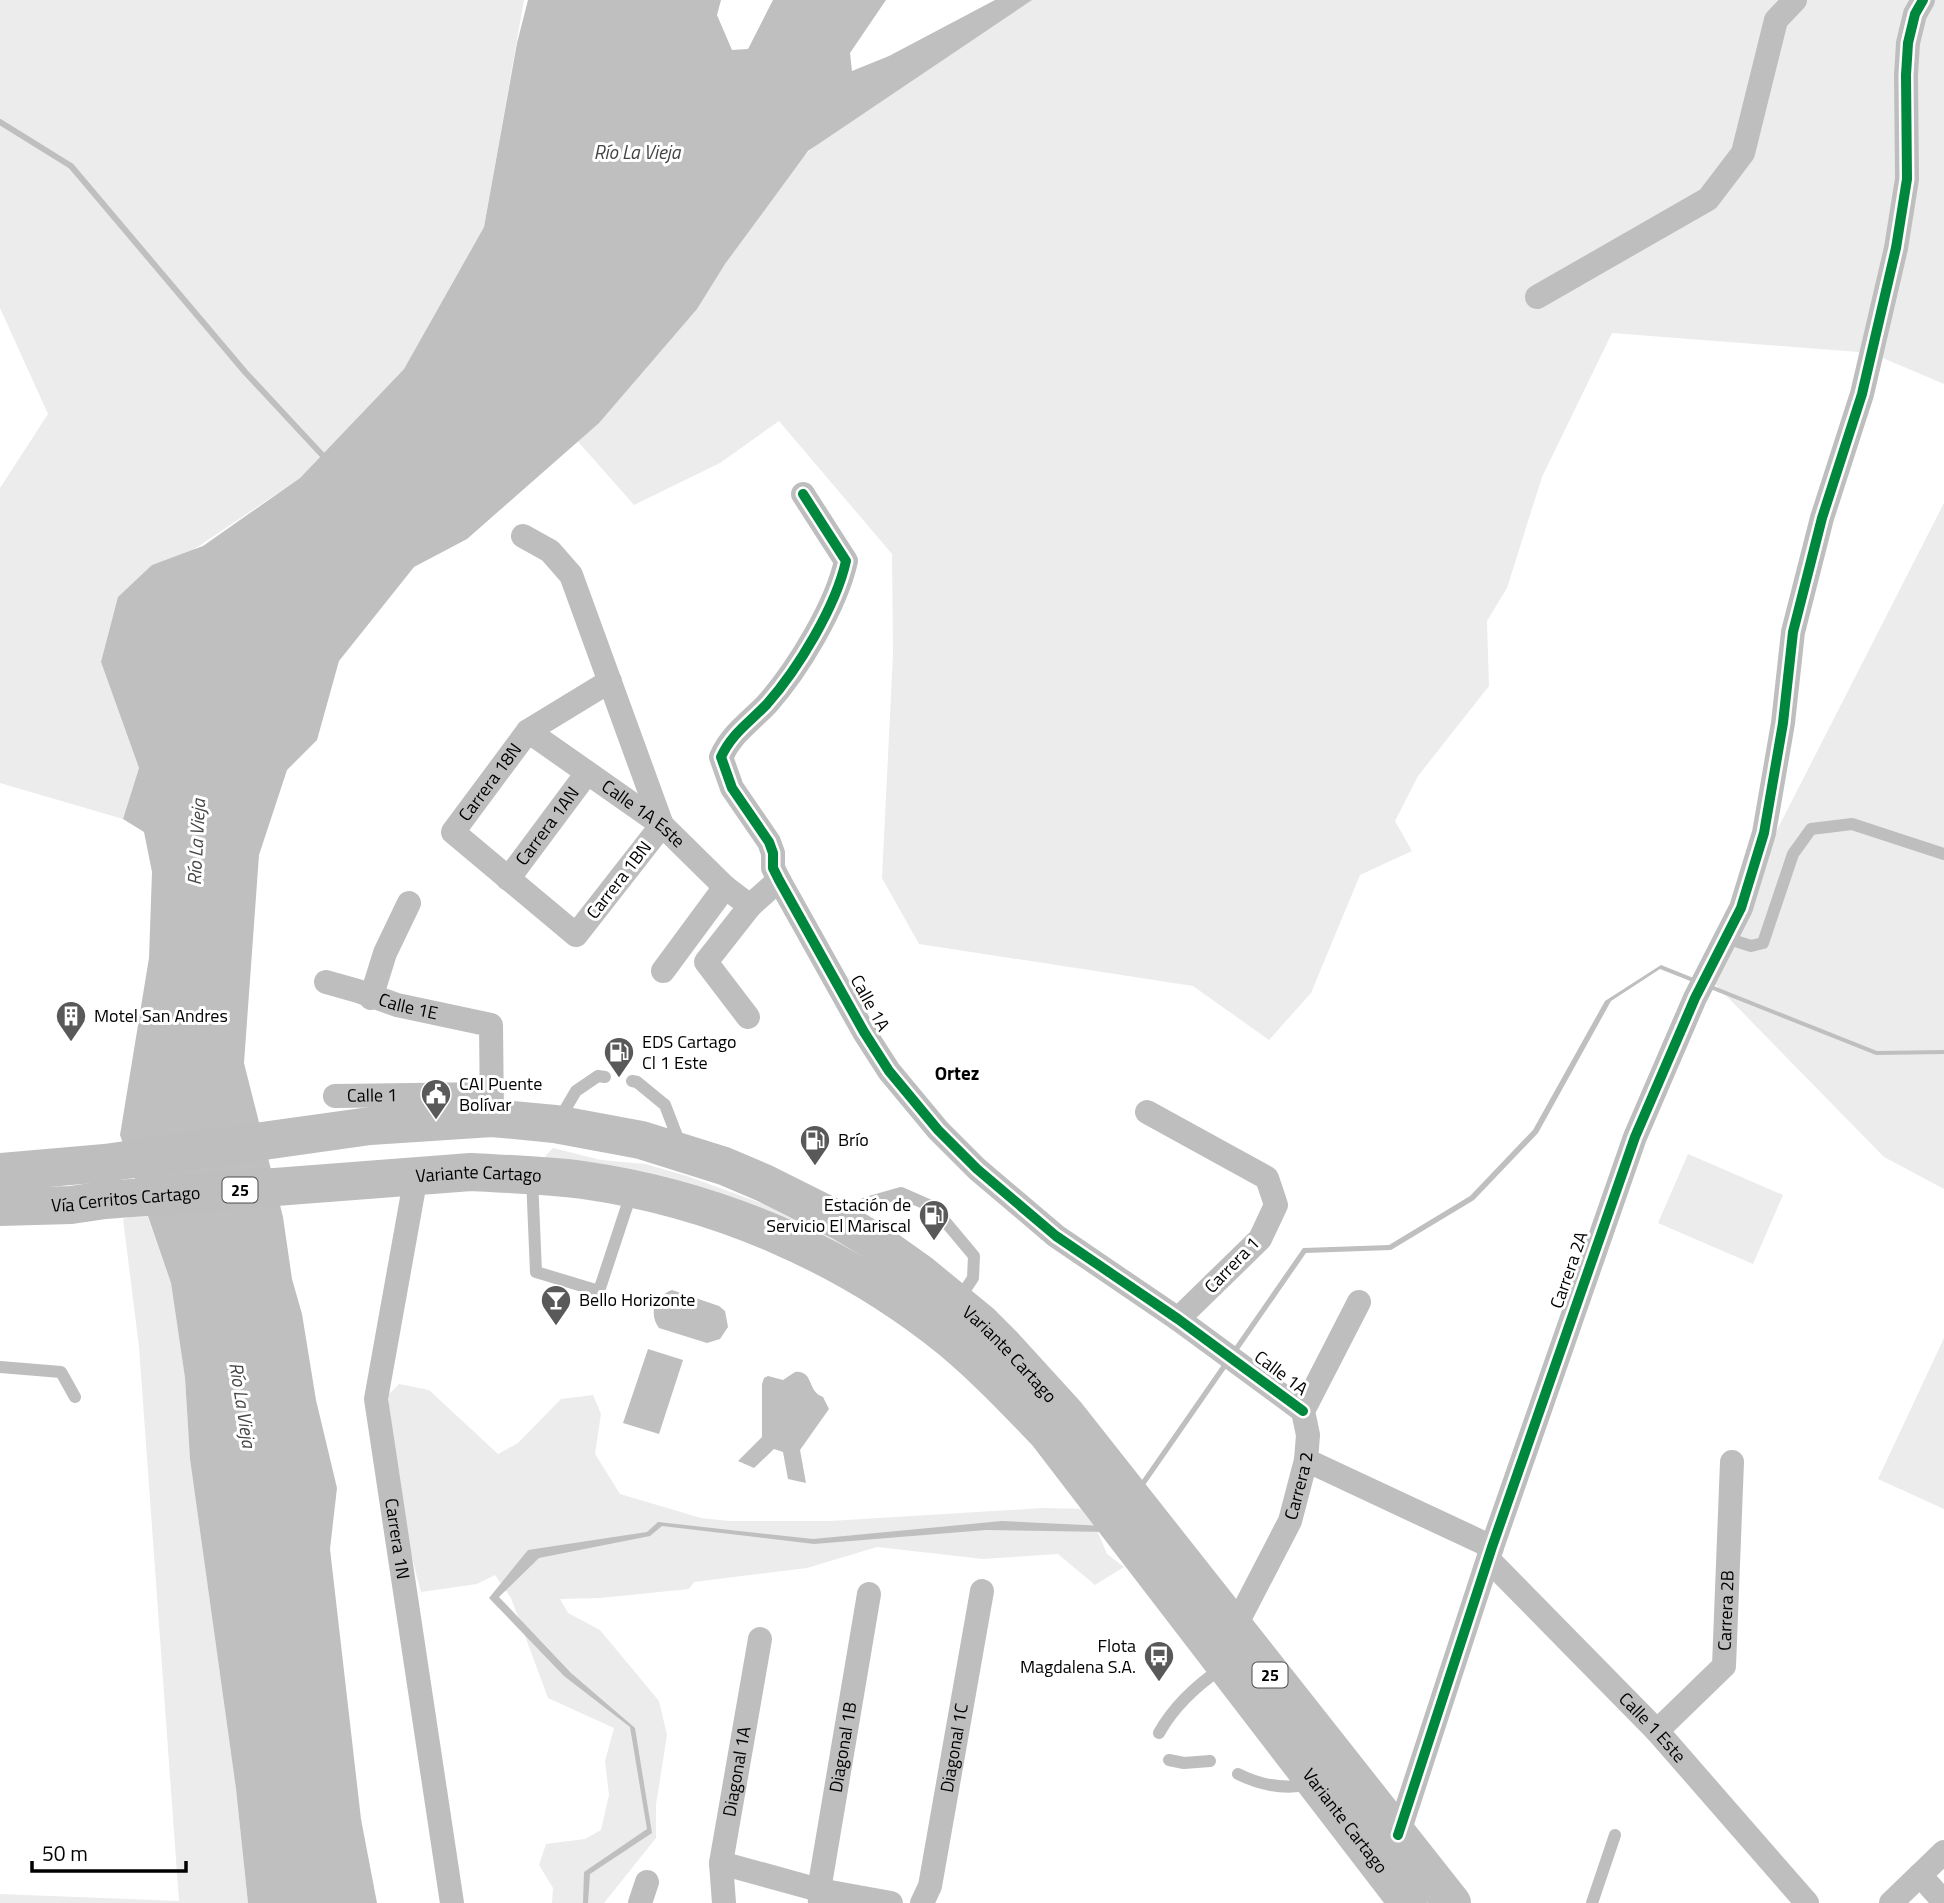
<svg xmlns="http://www.w3.org/2000/svg" width="1944" height="1903" viewBox="0 0 1944 1903" font-family="'Titillium Web',sans-serif">
  <rect width="100%" height="100%" fill="#fff"/>
  <path fill="#ececec" d="M 0,0 L 524,0 L 484,227 L 404,369 L 300,478 L 190,552 L 152,565 L 101,662 L 139,768 L 123,819 L 0,783 L 0,488 L 48,414 L 0,308 Z
    M 1030,0 L 1944,0 L 1944,384 L 1871,353 L 1612,333 L 1542,477 L 1507,588 L 1487,621 L 1489,686 L 1418,776 L 1395,821 L 1412,851 L 1360,875 L 1311,993 L 1269,1040 L 1193,986 L 919,944 L 882,878 L 893,654 L 892,554 L 779,421 L 720,463 L 634,505 L 567,429 L 742,212 L 900,69 Z
    M 1944,503 L 1944,1189 L 1884,1157 L 1704,973 Z
    M 553,1148 L 601,1160 L 645,1164 L 687,1176 L 769,1206 L 817,1227 L 879,1263 L 963,1325 L 1013,1373 L 1071,1439 L 1350,1797 L 1436,1903 L 1427,1903 L 1067,1442 C 1026,1393 982,1345 931,1307 C 901,1285 868,1266 836,1248 C 795,1226 754,1206 709,1195 C 670,1185 629,1173 589,1171 C 575,1171 559,1174 548,1165 L 546,1155 Z
    M 1688,1154 L 1783,1195 L 1753,1264 L 1658,1223 Z
    M 146,1212 L 171,1283 L 185,1378 L 190,1459 L 236,1789 L 248,1903 L 0,1903 L 0,1894 L 179,1901 L 139,1347 L 123,1219 Z
    M 1944,1338 L 1944,1509 L 1878,1479 Z
    M 399,1384 L 429,1390 L 498,1454 L 518,1443 L 561,1399 L 593,1395 L 601,1414 L 595,1454 L 620,1494 L 701,1518 L 729,1521 L 830,1521 L 1043,1508 L 1088,1509 L 1107,1554 L 1124,1567 L 1095,1585 L 1058,1554 L 983,1559 L 877,1547 L 807,1568 L 694,1582 L 689,1589 L 600,1598 L 560,1599 L 568,1613 L 600,1630 L 659,1701 L 667,1735 L 656,1805 L 656,1838 L 604,1903 L 552,1903 L 553,1888 L 539,1865 L 546,1844 L 585,1839 L 601,1830 L 609,1795 L 605,1761 L 614,1728 L 548,1698 L 511,1598 L 495,1575 L 477,1584 L 421,1592 C 403,1528 394,1462 388,1395 Z"/>
  <path fill="#bfbfbf" d="M 528,0 L 721,0 L 717,15 L 732,50 L 748,49 L 773,0 L 886,0 L 850,53 L 852,71 L 889,56 L 995,0 L 1032,0 L 808,151 L 725,264 L 697,309 L 599,423 L 467,539 L 414,567 L 339,661 L 317,740 L 287,770 L 259,855 L 244,1063 L 283,1217 L 292,1279 L 302,1314 L 316,1400 L 337,1488 L 330,1549 L 361,1819 L 377,1903 L 248,1903 L 236,1789 L 190,1459 L 185,1378 L 171,1283 L 120,1135 L 149,958 L 152,872 L 144,832 L 123,819 L 139,768 L 101,662 L 118,597 L 152,565 L 203,546 L 300,478 L 404,369 L 484,227 L 517,43 Z
    M 1661,965 L 1877,1051 L 1944,1050 L 1944,1054 L 1876,1055 L 1660,969 L 1611,1001 L 1538,1133 L 1474,1200 L 1391,1250 L 1306,1253 L 1118,1524 L 1108,1532 L 986,1530 L 814,1544 L 662,1526 L 650,1536 L 539,1558 L 499,1597 L 571,1673 L 635,1728 L 652,1833 L 590,1874 L 588,1903 L 583,1903 L 584,1872 L 647,1829 L 630,1727 L 564,1676 L 489,1598 L 528,1550 L 647,1532 L 658,1522 L 813,1539 L 1002,1521 L 1105,1526 L 1115,1519 L 1303,1248 L 1389,1245 L 1470,1196 L 1533,1130 L 1605,1001 Z
    M 672,1290 L 719,1306 L 725,1311 L 728,1327 L 720,1339 L 707,1343 L 659,1328 C 648,1313 655,1296 672,1290 Z
    M 648,1349 L 683,1360 L 659,1434 L 623,1423 Z
    M 795,1372 C 814,1370 807,1392 823,1397 L 829,1409 L 800,1450 L 806,1483 L 788,1479 L 783,1452 L 774,1449 L 754,1468 L 738,1461 L 762,1437 L 762,1384 L 764,1378 L 768,1376 L 783,1380 Z"/>
  <g fill="none" stroke-linecap="round" stroke-linejoin="round">
    <path stroke="#bfbfbf" stroke-width="6" d="M 0,122 L 71,166 L 245,372 L 326,459"/>
    <path stroke="#bebebe" stroke-width="12" d="M 1726,938 L 1751,946 L 1763,943 L 1793,854 L 1811,829 L 1852,824 L 1944,854
      M 632,1081 L 637,1082 L 665,1105 L 680,1144
      M 560,1118 L 576,1091 L 598,1076 L 605,1077
      M 532,1178 L 536,1272 L 599,1291 L 631,1194
      M 845,1220 L 866,1203 L 901,1193 L 933,1207 L 974,1256 L 973,1278 L 959,1299
      M 0,1367 L 61,1372 L 75,1397
      M 1159,1733 C 1174,1706 1197,1685 1222,1668
      M 1169,1760 L 1184,1763 L 1210,1761
      M 1238,1774 C 1262,1786 1285,1790 1311,1784
      M 1592,1903 L 1615,1835"/>
    <g stroke="#bebebe" stroke-width="24">
      <path d="M 1537,297 L 1708,199 L 1743,153 L 1776,20 L 1795,0"/>
      <path d="M 803,494 L 846,561 C 836,606 798,669 767,704 C 750,722 732,733 721,757 L 732,788 L 769,842 L 773,853 L 773,868 L 779,880 L 864,1032 L 889,1071 L 938,1130 L 977,1169 L 1056,1236 L 1178,1319 L 1303,1411"/>
      <path id="s1" d="M 523,536 L 550,551 L 571,575 L 662,825 L 576,935 L 453,832 L 528,731 L 610,681"/>
      <path id="s2" d="M 528,731 L 662,825 L 725,887 L 750,906"/>
      <path id="s3" d="M 508,879 L 587,773"/>
      <path d="M 663,971 L 725,887"/>
      <path id="s4" d="M 326,982 L 358,991 L 397,1005 L 491,1025 L 492,1118"/>
      <path d="M 371,998 L 385,953 L 409,903"/>
      <path d="M 748,1017 L 706,962 L 750,906 L 779,880"/>
      <path id="s5" d="M 335,1096 L 491,1094"/>
      <path d="M 1147,1112 L 1267,1178 L 1276,1205 L 1260,1239 L 1178,1319"/>
      <path id="s6" d="M 416,1176 L 376,1399 L 452,1903"/>
      <path d="M 1306,1460 L 1492,1547"/>
      <path id="s7" d="M 1489,1560 L 1657,1731 L 1807,1903"/>
      <path id="s8" d="M 1234,1629 L 1290,1521 L 1306,1460 L 1308,1435 L 1303,1411 L 1359,1302"/>
      <path id="s9" d="M 1657,1731 L 1724,1666 L 1732,1462"/>
      <path d="M 1398,1835 L 1492,1547 L 1635,1137 L 1695,998 L 1741,908 L 1764,833 L 1783,723 L 1793,632 L 1822,518 L 1862,394 L 1896,248 L 1907,179 L 1906,75 L 1908,43 L 1915,14 L 1923,0"/>
      <path d="M 721,1863 L 819,1890 L 891,1903"/>
      <path d="M 1920,1875 L 1944,1902"/>
      <path d="M 640,1903 L 647,1882"/>
      <path id="s10" d="M 724,1903 L 721,1863 L 760,1639"/>
      <path id="s11" d="M 820,1903 L 819,1890 L 869,1594"/>
      <path id="s12" d="M 922,1903 L 930,1886 L 982,1591"/>
      <path d="M 1891,1903 L 1944,1852"/>
    </g>
    <g stroke="#bebebe" stroke-width="38">
      <path id="s13" d="M 0,1172 L 105,1163 L 370,1126 L 492,1118 L 555,1124 L 641,1140 L 724,1166 L 764,1183 L 842,1222 L 882,1246 L 920,1273 L 981,1323 L 1004,1346 L 1066,1414 L 1452,1903"/>
      <path id="s14" d="M 0,1207 L 71,1205 L 105,1200 L 471,1172 C 508,1174 546,1175 583,1180 C 716,1199 845,1254 950,1339 C 985,1368 1015,1400 1046,1432 L 1408,1903"/>
    </g>
    <g stroke="#fff" stroke-width="15">
      <path id="cycleway" d="M 803,494 L 846,561 C 836,606 798,669 767,704 C 750,722 732,733 721,757 L 732,788 L 769,842 L 773,853 L 773,868 L 779,880 L 864,1032 L 889,1071 L 938,1130 L 977,1169 L 1056,1236 L 1178,1319 L 1303,1411
        M 1398,1835 L 1492,1547 L 1635,1137 L 1695,998 L 1741,908 L 1764,833 L 1783,723 L 1793,632 L 1822,518 L 1862,394 L 1896,248 L 1907,179 L 1906,75 L 1908,43 L 1915,14 L 1923,0"/>
    </g>
    <use href="#cycleway" stroke="#00873e" stroke-width="10"/>
  </g>
  <defs>
    <g id="building-pin" transform="scale(1.575)"><path d="M0 17L-7.5 6A9.5 9.5 0 1 1 7.5 6Z" fill="#595959" stroke="#fff"/><path d="M-4-6H4V6H1V3H-1V6H-4ZM-2.5-4.3h1.7v1.8h-1.7ZM.8-4.3h1.7v1.8H.8ZM-2.5-1h1.7V.8h-1.7ZM.8-1h1.7V.8H.8Z" fill="#fff"/></g>
    <g id="fuel-pin" transform="scale(1.575)"><path d="M0 17L-7.5 6A9.5 9.5 0 1 1 7.5 6Z" fill="#595959" stroke="#fff"/><path d="M-5.5-6h7V0h2V4h1.3V-2.5L3-4.5l.8-.8L6-3V5H2.5V1h-1V6h-7ZM-4.2-4.7v3.2H.2V-4.7Z" fill="#fff"/></g>
    <g id="civic-pin" transform="scale(1.575)"><path d="M0 17L-7.5 6A9.5 9.5 0 1 1 7.5 6Z" fill="#595959" stroke="#fff"/><path d="M-.6-6.5H3V-4.5H.6V-3L4-1V1h2V6H-6V1h2V-1L-.6-3ZM-1.2 2.5V6h2.4V2.5Z" fill="#fff"/></g>
    <g id="bar-pin" transform="scale(1.575)"><path d="M0 17L-7.5 6A9.5 9.5 0 1 1 7.5 6Z" fill="#595959" stroke="#fff"/><path d="M-6-5H6L.8 .8V4.5H3.5V6h-7V4.5H-.8V.8Z" fill="#fff"/></g>
    <g id="bus-pin" transform="scale(1.575)"><path d="M0 17L-7.5 6A9.5 9.5 0 1 1 7.5 6Z" fill="#595959" stroke="#fff"/><path d="M-5-6H5V4H4V6H2V4H-2V6H-4V4H-5ZM-3.5-4V0h7V-4ZM-3.5 1.2v1.5H-2V1.2ZM2 1.2v1.5H3.5V1.2Z" fill="#fff"/></g>
  </defs>
  <g fill-rule="evenodd">
    <use href="#building-pin" x="71" y="1016"/>
    <use href="#fuel-pin" x="619" y="1052"/>
    <use href="#civic-pin" x="436" y="1094"/>
    <use href="#fuel-pin" x="815" y="1140"/>
    <use href="#fuel-pin" x="934" y="1215"/>
    <use href="#bar-pin" x="556" y="1300"/>
    <use href="#bus-pin" x="1159" y="1656"/>
  </g>
  <g text-anchor="middle" stroke-width="6" stroke-linejoin="round" paint-order="stroke">
    <g fill="#fff" stroke="#4c4c4c" stroke-width="2">
      <rect x="222.5" y="1177.5" width="35" height="25" rx="5"/>
      <rect x="1252.5" y="1662.5" width="35" height="25" rx="5"/>
    </g>
    <g font-size="16" font-weight="bold" fill="#000">
      <text x="240" y="1196">25</text>
      <text x="1270" y="1681">25</text>
    </g>
    <g font-size="18" fill="#000" stroke="#fff">
      <text dy="6" stroke="none"><textPath href="#s1" startOffset="691">Carrera 18N</textPath></text>
      <text dy="6" stroke="none"><textPath href="#s2" startOffset="142">Calle 1A Este</textPath></text>
      <text dy="6" stroke="none"><textPath href="#s3" startOffset="66">Carrera 1AN</textPath></text>
      <text transform="translate(619 880) rotate(-52)" y="6">Carrera 1BN</text>
      <text transform="translate(870 1003) rotate(61)" y="6">Calle 1A</text>
      <text dy="6" stroke="none"><textPath href="#s4" startOffset="86">Calle 1E</textPath></text>
      <text dy="6" stroke="none"><textPath href="#s5" startOffset="37">Calle 1</textPath></text>
      <text dy="6" stroke="none"><textPath href="#s14" startOffset="480">Variante Cartago</textPath></text>
      <text dy="6" stroke="none"><textPath href="#s14" startOffset="126">Vía Cerritos Cartago</textPath></text>
      <text transform="translate(1232 1265) rotate(-46)" y="6">Carrera 1</text>
      <text transform="translate(1569 1270) rotate(-71)" y="6">Carrera 2A</text>
      <text dy="6" stroke="none"><textPath href="#s13" startOffset="1078">Variante Cartago</textPath></text>
      <text transform="translate(1281 1373) rotate(37)" y="6">Calle 1A</text>
      <text dy="6" stroke="none"><textPath href="#s8" startOffset="158">Carrera 2</textPath></text>
      <text dy="6" stroke="none"><textPath href="#s6" startOffset="368">Carrera 1N</textPath></text>
      <text dy="6" stroke="none"><textPath href="#s9" startOffset="149">Carrera 2B</textPath></text>
      <text dy="6" stroke="none"><textPath href="#s7" startOffset="234">Calle 1 Este</textPath></text>
      <text dy="6" stroke="none"><textPath href="#s11" startOffset="158">Diagonal 1B</textPath></text>
      <text dy="6" stroke="none"><textPath href="#s12" startOffset="159">Diagonal 1C</textPath></text>
      <text dy="6" stroke="none"><textPath href="#s10" startOffset="133">Diagonal 1A</textPath></text>
      <text dy="6" stroke="none"><textPath href="#s14" startOffset="1614">Variante Cartago</textPath></text>
    </g>
    <g font-size="18" fill="#000" stroke="#fff" text-anchor="start">
      <text x="94" y="1022">Motel San Andres</text>
      <text x="642" y="1048">EDS Cartago<tspan x="642" dy="21">Cl 1 Este</tspan></text>
      <text x="459" y="1090">CAI Puente<tspan x="459" dy="21">Bolívar</tspan></text>
      <text x="838" y="1146">Brío</text>
      <text x="911" y="1211" text-anchor="end">Estación de<tspan x="911" dy="21">Servicio El Mariscal</tspan></text>
      <text x="579" y="1306">Bello Horizonte</text>
      <text x="1136" y="1652" text-anchor="end">Flota<tspan x="1136" dy="21">Magdalena S.A.</tspan></text>
    </g>
    <g font-size="19" font-style="italic" fill="#444" stroke="#fff">
      <text x="637" y="159">Río La Vieja</text>
      <text transform="translate(196 842) rotate(-87)" y="7">Río La Vieja</text>
      <text transform="translate(243 1405) rotate(81)" y="7">Río La Vieja</text>
    </g>
    <g font-size="19" font-weight="bold" fill="#000" stroke="#fff">
      <text x="957" y="1080">Ortez</text>
    </g>
  </g>
  <path d="M32 1861v10h154v-10" fill="none" stroke="#000000" stroke-width="3.5"/>
  <text x="42" y="1861" font-size="21" fill="#000000" stroke="#ffffff" stroke-width="5" paint-order="stroke">50 m</text>
</svg>
